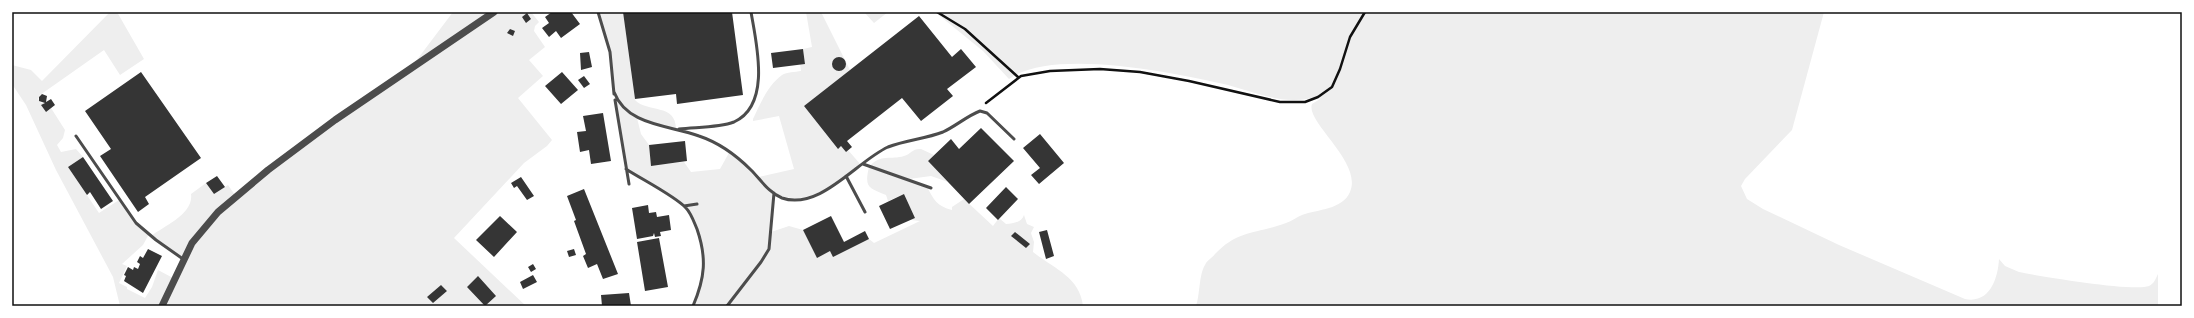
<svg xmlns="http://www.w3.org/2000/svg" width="2194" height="318" viewBox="0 0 2194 318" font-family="Barlow,sans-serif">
  <rect width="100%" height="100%" fill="#fff"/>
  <path fill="#eee" fill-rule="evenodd" d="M 110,12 L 117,12 L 144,59 L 120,75 L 104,50 L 40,95 L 38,99 L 41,103 L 45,103 L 41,105 L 46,112 L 51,108 L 65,130 L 63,138 L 57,145 L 61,152 L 76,149 L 83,157 L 68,167 L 99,213 L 119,200 L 131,216 L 149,234 L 143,245 L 122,264 L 127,266 L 119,283 L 127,287 L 127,289 L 145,298 L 152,287 L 158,270 L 173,278 L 160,306 L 120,306 L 113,277 L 56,170 L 26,105 L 12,84 L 12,65 L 31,70 L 42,81 Z
    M 453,12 L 490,12 L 416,61 Z
    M 496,12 L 531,12 L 539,22 L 535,26 L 534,31 L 545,47 L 529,60 L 543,76 L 518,98 L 552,140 L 547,146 L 524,163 L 454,238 L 526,306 L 163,306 L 176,277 L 206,226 L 287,157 ZM 441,285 L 447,291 L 433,303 L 428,297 Z
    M 599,12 L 623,12 L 635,100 C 647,113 676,103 676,129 L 637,118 L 641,134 L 649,145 L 651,165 L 684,162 L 691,172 L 720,169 L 730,151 L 759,177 L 794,169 L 779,116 L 753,121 L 753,119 C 760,104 768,85 782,75 C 787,72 795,72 801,71 L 800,64 L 805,63 L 803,49 L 812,47 L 806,12 L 821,12 L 850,70 L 804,106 L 837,148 L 841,146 L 846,152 L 848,150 L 861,165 C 835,184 806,209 774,193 L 771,232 L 789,226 L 803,230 L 817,257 L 830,251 L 869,239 L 874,243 L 920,221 L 911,220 L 915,218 L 904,194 L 888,201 L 886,195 C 869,188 864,188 869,167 L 927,187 C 934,200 937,206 952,210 L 952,207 L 964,199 L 993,226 L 999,218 L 1006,224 C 1013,224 1022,222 1024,215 L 1027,224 L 1034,227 L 1031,233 L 1034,242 L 1033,252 C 1053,268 1080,277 1083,306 L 728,306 L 761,262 L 727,306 L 693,306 L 700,286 L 704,254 L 691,216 L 684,206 L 626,169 L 614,92 L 611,52 Z
    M 864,12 L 888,12 L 874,23 Z
    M 935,12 L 1824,12 L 1792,130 L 1745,179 L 1741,186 L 1747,199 L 1763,209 L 1839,245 L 1965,299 C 1990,304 1998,278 1999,259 L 2005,266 L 2019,272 C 2039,276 2134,292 2149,286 C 2154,284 2156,278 2158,274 L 2158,306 L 1196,306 C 1200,295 1199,274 1205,265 C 1207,260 1212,258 1215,254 C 1239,229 1257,234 1286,223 C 1292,221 1297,217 1302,215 C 1318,209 1342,210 1350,192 C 1363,162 1305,122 1312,104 L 1320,99 L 1320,95 C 1289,108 1258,93 1228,85 C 1177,73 1052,47 1009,79 L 983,51 Z
    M 921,149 L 934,155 L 928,161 L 948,182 L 931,176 L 909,179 L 870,166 C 880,154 891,160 904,156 C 911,154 913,148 921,149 Z
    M 206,183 L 214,194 L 228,185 L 235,195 L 182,258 L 151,236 C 164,226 194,214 191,194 Z"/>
  <path fill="#353535" d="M 552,12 L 571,12 L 580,24 L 561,38 L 556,31 L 549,37 L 542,28 L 549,23 L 545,17 Z
    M 623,12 L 732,12 L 743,95 L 677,104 L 676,94 L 635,99 Z
    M 527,13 L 531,19 L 526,23 L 522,17 Z
    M 919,16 L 952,57 L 961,49 L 976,67 L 947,89 L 953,96 L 921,121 L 902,98 L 847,141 L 852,147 L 846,152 L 841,146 L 838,149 L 804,106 Z
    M 510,29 L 515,31 L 513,36 L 507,33 Z
    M 803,49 L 805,64 L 773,68 L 771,53 Z
    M 589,52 L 592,67 L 581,70 L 580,53 Z
    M832 64a7 7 0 1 1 14 0a7 7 0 1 1-14 0Z
    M 141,72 L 201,158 L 145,197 L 149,204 L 138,212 L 100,156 L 111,149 L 85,111 Z
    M 562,72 L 578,90 L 561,104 L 545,86 Z
    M 584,76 L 590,84 L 584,88 L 578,80 Z
    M 42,94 L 47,96 L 46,102 L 51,99 L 55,105 L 46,112 L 41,105 L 45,103 L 39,101 L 39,97 Z
    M 603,113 L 611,161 L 591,164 L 589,150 L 580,152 L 577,132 L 586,131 L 583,116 Z
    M 981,128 L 1014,161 L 969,204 L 928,161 L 951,139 L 959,149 Z
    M 1040,134 L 1064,163 L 1039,184 L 1031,175 L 1040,168 L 1023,148 Z
    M 685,141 L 687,161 L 651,166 L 649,145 Z
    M 83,157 L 113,201 L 101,209 L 90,192 L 87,195 L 68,167 Z
    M 217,176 L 225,187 L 214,194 L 206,183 Z
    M 521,177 L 534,196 L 527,200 L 517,186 L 514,188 L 511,183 Z
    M 1006,187 L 1018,199 L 998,220 L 986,208 Z
    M 584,189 L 618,274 L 603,279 L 597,264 L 588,268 L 583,256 L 586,254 L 574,221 L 576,220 L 567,196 Z
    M 904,194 L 915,218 L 890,229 L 879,206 Z
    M 648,205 L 649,213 L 656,212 L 657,217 L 669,215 L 671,230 L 660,232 L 661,236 L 655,237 L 654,233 L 653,236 L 637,239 L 632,208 Z
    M 500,216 L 517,232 L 494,257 L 476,240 Z
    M 831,216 L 844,242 L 865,231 L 869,239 L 833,257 L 830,251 L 817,258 L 803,230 Z
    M 1047,230 L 1054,256 L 1046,259 L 1039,232 Z
    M 1015,232 L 1030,244 L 1026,248 L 1011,236 Z
    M 659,238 L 668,287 L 645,291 L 637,242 Z
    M 148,249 L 162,256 L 143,293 L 124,281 L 126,276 L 124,275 L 128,267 L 133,270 L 134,267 L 138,269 L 140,264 L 137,262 L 140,256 L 143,258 Z
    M 574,249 L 576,255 L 569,257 L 567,251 Z
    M 533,264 L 536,269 L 531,272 L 528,267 Z
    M 533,275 L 537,282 L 523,289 L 520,282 Z
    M 478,276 L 496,296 L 485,306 L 467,287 Z
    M 441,285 L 447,291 L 433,303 L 427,297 Z
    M 629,293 L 631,306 L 602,306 L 601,295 Z"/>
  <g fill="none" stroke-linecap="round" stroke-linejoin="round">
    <path stroke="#111" stroke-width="2.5" d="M 937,12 L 965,29 L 1018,77
      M 986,103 L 1021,76 L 1050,71 L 1100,69 L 1140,72 L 1189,81 L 1280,102 L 1305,102 L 1318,97 L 1332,87 L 1340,69 L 1350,37 L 1365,12"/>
    <path stroke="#4c4c4c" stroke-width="3" d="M 598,12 L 610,52 L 614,94
      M 614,92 C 627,126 669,125 699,136 C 720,143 735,154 751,170 C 761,180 769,193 782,198 C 820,211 857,161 888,147 C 906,140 925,139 943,132 C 956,126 967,116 980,111 L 987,113 L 1014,139
      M 615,100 L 629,184
      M 679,129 C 696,127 718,128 734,122 C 772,105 756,42 751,12
      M 76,136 L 136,223 L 156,240 L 183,259
      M 863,164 L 931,188
      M 626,169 C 641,179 675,196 686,208 C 691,213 694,222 697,229 C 707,258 705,278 693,306
      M 846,176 L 865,212
      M 684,206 L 697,204
      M 727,306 L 761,262 L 769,249 L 774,193"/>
    <path stroke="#4c4c4c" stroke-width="7" d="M 162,306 L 192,243 L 218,212 L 268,170 L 335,120 L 494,12"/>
  </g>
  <rect width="2194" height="318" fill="none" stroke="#ffffff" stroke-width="26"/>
  <rect x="13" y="13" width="2168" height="292" fill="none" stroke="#111" stroke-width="1.5"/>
</svg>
